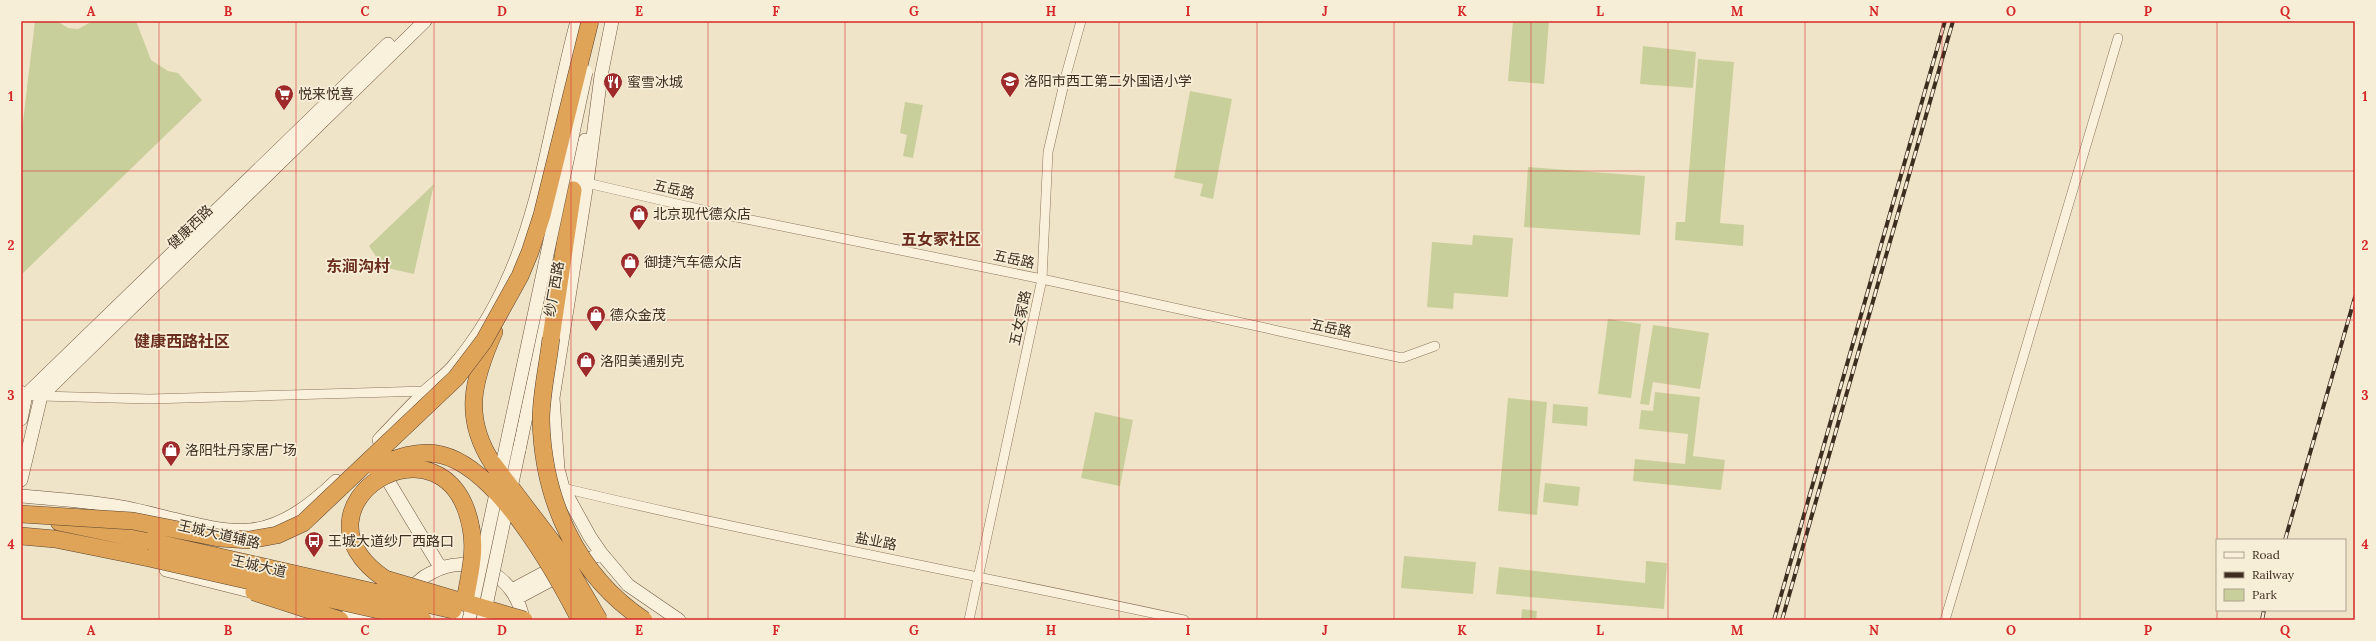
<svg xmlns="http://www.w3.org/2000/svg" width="2376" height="641" viewBox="0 0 2376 641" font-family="Lora,'Noto Sans SC',serif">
  <rect width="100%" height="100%" fill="#f0e4c8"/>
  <path fill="#c9cf9b" d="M 35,21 L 57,21 L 68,28 L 78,29 L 93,21 L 136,21 L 151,60 L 168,71 L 178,73 L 202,100 L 21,275 L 21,138 Z
    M 1513,21 L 1549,21 L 1544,84 L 1508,81 Z
    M 1643,46 L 1696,52 L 1693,88 L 1640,84 Z
    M 1698,59 L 1734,62 L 1720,223 L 1744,225 L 1743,246 L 1675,240 L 1676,222 L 1685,222 Z
    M 1190,91 L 1232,99 L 1213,199 L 1200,196 L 1203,184 L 1174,178 Z
    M 905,102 L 923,105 L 913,158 L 903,156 L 907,135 L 900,133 Z
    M 1528,167 L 1645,176 L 1640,235 L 1524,227 Z
    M 434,184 L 414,274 L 383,267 L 369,246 Z
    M 1473,235 L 1513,238 L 1508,297 L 1454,293 L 1453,309 L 1427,307 L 1432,242 L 1472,245 Z
    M 1608,319 L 1641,324 L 1631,398 L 1598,394 Z
    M 1653,325 L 1709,333 L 1700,389 L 1653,382 L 1649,405 L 1640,404 Z
    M 1655,392 L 1700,397 L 1693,456 L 1725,460 L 1721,490 L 1633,481 L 1635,459 L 1685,464 L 1688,434 L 1639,429 L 1641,410 L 1653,411 Z
    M 1508,398 L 1547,402 L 1537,515 L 1498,511 Z
    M 1553,404 L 1588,407 L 1587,426 L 1552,423 Z
    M 1095,412 L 1133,420 L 1120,486 L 1081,478 Z
    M 1545,483 L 1580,487 L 1578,506 L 1543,502 Z
    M 1404,556 L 1476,562 L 1473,594 L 1401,588 Z
    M 1646,561 L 1667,563 L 1664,609 L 1496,594 L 1499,567 L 1645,583 Z
    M 1522,609 L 1537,611 L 1536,620 L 1521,620 Z"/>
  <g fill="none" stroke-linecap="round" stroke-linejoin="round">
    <g stroke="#8d765c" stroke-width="10">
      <path id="street" d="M 587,183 L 712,212 L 1042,279 L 1402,358 L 1435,346
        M 21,390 L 26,395 L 41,396 L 149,399 L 426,391
        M 563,488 C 769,537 977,575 1184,620
        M 969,620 L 1042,279 L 1048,152 L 1066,75 L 1081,21
        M 1945,620 L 2118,38"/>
    </g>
    <g stroke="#6f573f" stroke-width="14">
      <path id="secondary" d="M 612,21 L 601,76 L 587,183 L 553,398 L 558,469 L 563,488 L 590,537 L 601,553 L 628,585 L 679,620
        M 571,198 L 585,140
        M 21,419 L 26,395 L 388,44
        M 379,440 C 394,424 409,408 425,392 C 433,384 444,377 452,368 C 539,268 544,142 577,21
        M 519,450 L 547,316
        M 381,469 L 440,567
        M 21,480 L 41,396 L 425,21
        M 21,496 C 54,499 88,501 121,507 C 157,513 216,534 250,530 C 283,527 312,504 336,481
        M 166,570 L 262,594
        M 512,590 L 559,565
        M 409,594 C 413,585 422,577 431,573 C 470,550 517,576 523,620
        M 517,598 L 601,553
        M 329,611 L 368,620
        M 462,620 L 465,600"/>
    </g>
    <g stroke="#5b4430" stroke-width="18">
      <path id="highway" d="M 551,338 L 573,190
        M 493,464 C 462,417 473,380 494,332
        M 59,522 L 149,541
        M 21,536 L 55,539 L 149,558"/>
    </g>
    <use href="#street" stroke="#faf1dc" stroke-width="9"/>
    <use href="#secondary" stroke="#faf1dc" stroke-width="13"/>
    <use href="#highway" stroke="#e0a458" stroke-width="17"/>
    <g stroke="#3d2e20" stroke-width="4">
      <path id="rail" d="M 2285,540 L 2355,297
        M 1774,620 L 1945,21
        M 1782,620 L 1953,21
        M 2262,620 L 2264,610"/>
    </g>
    <use href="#rail" stroke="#f7eed8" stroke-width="2.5" stroke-dasharray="8" stroke-linecap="butt"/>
    <g stroke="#6f573f" stroke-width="14" stroke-linecap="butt">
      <path id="secondary-bridge" d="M 469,620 L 586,72
        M 483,620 L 519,450"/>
    </g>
    <g stroke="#5b4430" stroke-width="18" stroke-linecap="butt">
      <path id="highway-bridge" d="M 551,338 C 548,365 541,394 541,420 C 543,499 576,575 644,620
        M 493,464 L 559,551 L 599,620
        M 375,467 C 396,458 419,449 442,455 C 498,469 555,571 580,620
        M 21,514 L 133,521 L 219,538 L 249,540 L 277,535 L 303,523 L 456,378 L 484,341 L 520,276 L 530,252 L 542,215 L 590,21
        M 149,541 L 453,610
        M 149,558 L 423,620
        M 254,592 L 340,620
        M 465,600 C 469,578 476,551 471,528 C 448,402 278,506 385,579 L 524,620"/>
    </g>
    <use href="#secondary-bridge" stroke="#faf1dc" stroke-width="13"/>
    <use href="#highway-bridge" stroke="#e0a458" stroke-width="17"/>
  </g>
  <path fill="none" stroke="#d62828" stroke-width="1" stroke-opacity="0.55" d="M 159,21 L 159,620M 296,21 L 296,620M 434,21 L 434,620M 571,21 L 571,620M 708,21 L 708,620M 845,21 L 845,620M 982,21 L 982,620M 1119,21 L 1119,620M 1257,21 L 1257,620M 1394,21 L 1394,620M 1531,21 L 1531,620M 1668,21 L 1668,620M 1805,21 L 1805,620M 1942,21 L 1942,620M 2080,21 L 2080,620M 2217,21 L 2217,620M 21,171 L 2355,171M 21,320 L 2355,320M 21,470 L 2355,470"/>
  <defs>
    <g id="school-pin" transform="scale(1)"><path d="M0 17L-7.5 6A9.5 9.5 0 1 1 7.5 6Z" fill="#9e2a2b" stroke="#f7eed8"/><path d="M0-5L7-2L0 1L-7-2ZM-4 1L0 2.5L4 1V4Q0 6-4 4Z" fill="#fff"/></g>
    <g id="restaurant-pin" transform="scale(1)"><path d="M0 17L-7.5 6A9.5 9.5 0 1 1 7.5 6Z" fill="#9e2a2b" stroke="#f7eed8"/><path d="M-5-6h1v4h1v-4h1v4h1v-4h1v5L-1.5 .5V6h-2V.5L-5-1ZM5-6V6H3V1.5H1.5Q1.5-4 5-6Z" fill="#fff"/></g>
    <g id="supermarket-pin" transform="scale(1)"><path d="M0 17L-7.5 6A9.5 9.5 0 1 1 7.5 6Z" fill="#9e2a2b" stroke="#f7eed8"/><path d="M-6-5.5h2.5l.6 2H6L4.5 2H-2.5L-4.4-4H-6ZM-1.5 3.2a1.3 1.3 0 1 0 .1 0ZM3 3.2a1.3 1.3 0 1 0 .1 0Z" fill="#fff"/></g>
    <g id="shop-pin" transform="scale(1)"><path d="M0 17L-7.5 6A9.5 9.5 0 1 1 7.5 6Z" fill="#9e2a2b" stroke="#f7eed8"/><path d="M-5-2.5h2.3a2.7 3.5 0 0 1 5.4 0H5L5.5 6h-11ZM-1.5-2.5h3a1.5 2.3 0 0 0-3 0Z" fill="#fff"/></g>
    <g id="bus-pin" transform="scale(1)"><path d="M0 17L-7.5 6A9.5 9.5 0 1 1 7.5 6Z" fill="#9e2a2b" stroke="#f7eed8"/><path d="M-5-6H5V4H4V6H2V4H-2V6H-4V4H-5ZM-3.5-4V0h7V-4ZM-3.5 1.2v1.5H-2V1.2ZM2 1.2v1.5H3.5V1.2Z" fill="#fff"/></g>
  </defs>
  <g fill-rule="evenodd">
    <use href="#school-pin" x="1010" y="81"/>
    <use href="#restaurant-pin" x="613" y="82"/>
    <use href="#supermarket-pin" x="284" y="94"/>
    <use href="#shop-pin" x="639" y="214"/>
    <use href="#shop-pin" x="630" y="262"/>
    <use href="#shop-pin" x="596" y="315"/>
    <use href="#shop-pin" x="586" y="361"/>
    <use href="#shop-pin" x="171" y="450"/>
    <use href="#bus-pin" x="314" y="541"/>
  </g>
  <g text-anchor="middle" stroke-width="3.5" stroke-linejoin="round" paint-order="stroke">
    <g font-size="14" fill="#3d2e20" stroke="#f7eed8" text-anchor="start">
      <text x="1024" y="86">洛阳市西工第二外国语小学</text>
      <text x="627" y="87">蜜雪冰城</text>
      <text x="298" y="99">悦来悦喜</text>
      <text x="653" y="219">北京现代德众店</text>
      <text x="644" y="267">御捷汽车德众店</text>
      <text x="610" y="320">德众金茂</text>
      <text x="600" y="366">洛阳美通别克</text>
      <text x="185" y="455">洛阳牡丹家居广场</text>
      <text x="328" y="546">王城大道纱厂西路口</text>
    </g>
    <g font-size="14" fill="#3d2e20" stroke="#f7eed8">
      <text transform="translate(674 189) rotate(13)" y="5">五岳路</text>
      <text transform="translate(190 227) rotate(-44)" y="5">健康西路</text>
      <text transform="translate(1014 259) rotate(12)" y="5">五岳路</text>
      <text transform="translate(554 289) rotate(-80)" y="5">纱厂西路</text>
      <text transform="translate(1020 318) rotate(-78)" y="5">五女冢路</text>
      <text transform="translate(1331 328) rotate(12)" y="5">五岳路</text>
      <text transform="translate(219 534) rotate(13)" y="5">王城大道辅路</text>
      <text transform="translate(876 541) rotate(11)" y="5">盐业路</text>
      <text transform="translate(259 566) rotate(13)" y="5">王城大道</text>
    </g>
    <g font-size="16" font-weight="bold" fill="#6b2e1e" stroke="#f7eed8">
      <text x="941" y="245">五女冢社区</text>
      <text x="358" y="272">东涧沟村</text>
      <text x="182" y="347">健康西路社区</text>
    </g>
  </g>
  <rect width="2376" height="641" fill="none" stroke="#f7eed8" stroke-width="44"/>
  <rect x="2216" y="539" width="130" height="72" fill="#f7eed8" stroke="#ada18e"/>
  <rect x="2224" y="552" width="20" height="6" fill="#faf1dc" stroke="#ada18e"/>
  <text x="2252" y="559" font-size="12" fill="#3d2e20">Road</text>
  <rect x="2224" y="572" width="20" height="6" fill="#3d2e20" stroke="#ada18e"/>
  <text x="2252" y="579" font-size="12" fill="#3d2e20">Railway</text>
  <rect x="2224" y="589" width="20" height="12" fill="#c9cf9b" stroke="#ada18e"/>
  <text x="2252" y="599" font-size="12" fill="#3d2e20">Park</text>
  <rect x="22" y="22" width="2332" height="597" fill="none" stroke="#d62828" stroke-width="1.5"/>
  <g font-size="13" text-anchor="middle" font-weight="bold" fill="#d62828">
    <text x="91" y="16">A</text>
    <text x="228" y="16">B</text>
    <text x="365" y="16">C</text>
    <text x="502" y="16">D</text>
    <text x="639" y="16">E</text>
    <text x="776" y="16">F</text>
    <text x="914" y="16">G</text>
    <text x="1051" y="16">H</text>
    <text x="1188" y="16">I</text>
    <text x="1325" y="16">J</text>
    <text x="1462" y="16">K</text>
    <text x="1600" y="16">L</text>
    <text x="1737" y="16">M</text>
    <text x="1874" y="16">N</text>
    <text x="2011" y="16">O</text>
    <text x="2148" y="16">P</text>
    <text x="2285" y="16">Q</text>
    <text x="11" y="101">1</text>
    <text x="2365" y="101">1</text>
    <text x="11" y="250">2</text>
    <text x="2365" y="250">2</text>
    <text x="11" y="400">3</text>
    <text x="2365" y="400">3</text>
    <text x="11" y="549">4</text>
    <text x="2365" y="549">4</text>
    <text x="91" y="635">A</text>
    <text x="228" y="635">B</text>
    <text x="365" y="635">C</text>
    <text x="502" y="635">D</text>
    <text x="639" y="635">E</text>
    <text x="776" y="635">F</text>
    <text x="914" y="635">G</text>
    <text x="1051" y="635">H</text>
    <text x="1188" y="635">I</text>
    <text x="1325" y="635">J</text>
    <text x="1462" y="635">K</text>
    <text x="1600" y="635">L</text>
    <text x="1737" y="635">M</text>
    <text x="1874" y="635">N</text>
    <text x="2011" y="635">O</text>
    <text x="2148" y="635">P</text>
    <text x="2285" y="635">Q</text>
  </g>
</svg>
